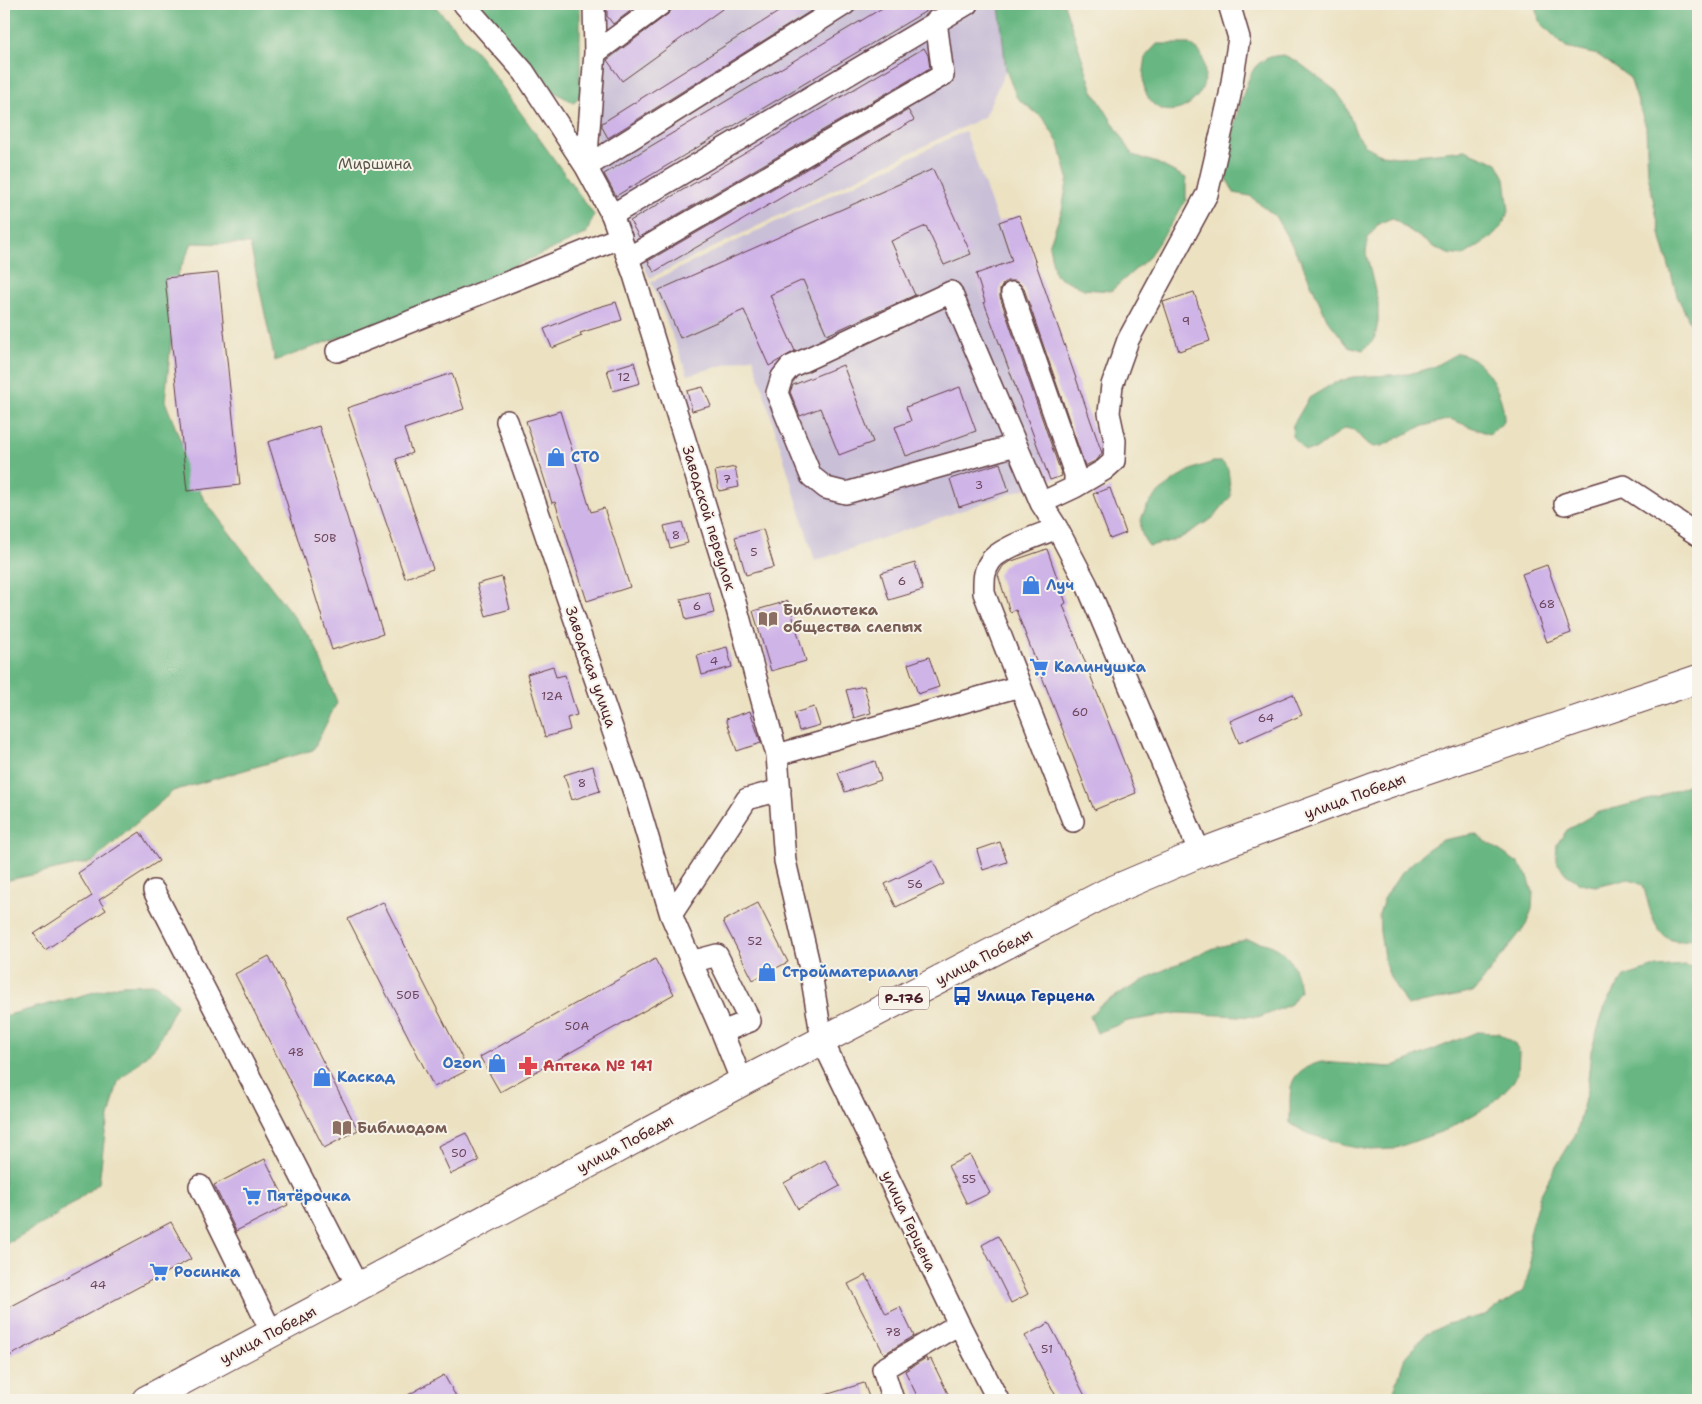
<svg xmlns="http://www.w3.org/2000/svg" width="1702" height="1404" viewBox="0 0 1702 1404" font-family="'Shantell Sans',sans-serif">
  <rect width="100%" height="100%" fill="#f7f3e8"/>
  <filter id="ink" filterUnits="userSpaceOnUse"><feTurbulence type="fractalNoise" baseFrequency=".02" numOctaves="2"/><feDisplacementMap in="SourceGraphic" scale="10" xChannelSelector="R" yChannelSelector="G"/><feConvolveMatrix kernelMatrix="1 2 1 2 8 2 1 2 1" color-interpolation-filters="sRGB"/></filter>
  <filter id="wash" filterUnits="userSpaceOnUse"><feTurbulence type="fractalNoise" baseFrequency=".0096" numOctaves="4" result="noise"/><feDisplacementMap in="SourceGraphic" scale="20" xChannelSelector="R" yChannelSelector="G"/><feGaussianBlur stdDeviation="1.12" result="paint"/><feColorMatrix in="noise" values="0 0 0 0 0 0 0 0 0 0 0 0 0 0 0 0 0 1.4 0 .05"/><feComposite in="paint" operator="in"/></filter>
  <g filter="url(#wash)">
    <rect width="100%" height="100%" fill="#ece2c2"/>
    <path fill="#c9bfd7" d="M 599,4 L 999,4 L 1006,70 L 984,117 L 650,278 L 596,171 Z
      M 965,131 L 1012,261 L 976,274 L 984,302 L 1050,480 L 815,561 L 753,357 L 688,375 L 651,282 Z"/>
    <path fill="#68b782" stroke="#596b56" d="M 4,4 L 433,4 L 480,56 L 594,215 L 586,234 L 417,309 L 275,361 L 250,244 L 192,243 L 178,274 L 165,401 L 203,498 L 314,643 L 337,702 L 313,750 L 173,791 L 92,862 L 4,881 Z
      M 474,4 L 580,4 L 580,95 L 574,103 L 551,90 Z
      M 999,4 L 1064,4 L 1093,91 L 1133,155 L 1157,163 L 1186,178 L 1186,200 L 1170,226 L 1147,259 L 1111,291 L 1084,289 L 1055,275 L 1049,246 L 1062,210 L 1068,178 L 1059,144 L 1044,119 L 1017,98 L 1006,70 Z
      M 1536,4 L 1698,4 L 1698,338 L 1678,298 L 1662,242 L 1648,175 L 1646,127 L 1630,78 L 1598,55 L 1566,48 L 1539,21 Z
      M 1157,44 L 1189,44 C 1193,47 1199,50 1201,54 C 1203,57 1203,62 1204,65 C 1213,107 1154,132 1144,86 C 1142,78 1145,65 1146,56 Z
      M 1284,55 L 1298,62 L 1336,91 L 1345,104 L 1356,133 L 1366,146 L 1382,155 L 1398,157 L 1465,150 L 1497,163 L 1505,178 L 1509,211 L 1502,226 L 1490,238 L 1463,256 L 1448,254 L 1432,246 L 1392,218 L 1378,224 L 1368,238 L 1366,253 L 1378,303 L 1378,321 L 1375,338 L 1363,350 L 1348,346 L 1327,319 L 1300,259 L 1275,216 L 1250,196 L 1234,193 C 1232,188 1228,183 1227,178 C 1223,161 1244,79 1256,66 C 1266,57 1272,56 1284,55 Z
      M 1458,353 C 1486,358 1505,396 1504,422 L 1489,434 L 1450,419 L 1420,427 L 1382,446 L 1373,447 L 1364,441 L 1354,430 L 1345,428 L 1315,450 L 1305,451 L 1292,436 L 1293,425 L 1309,398 L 1334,383 L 1353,377 L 1408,374 L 1431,368 Z
      M 1213,462 L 1222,462 L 1228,469 L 1231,496 L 1213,518 L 1179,539 L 1149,546 C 1124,517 1161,488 1184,474 C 1193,468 1204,465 1213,462 Z
      M 1698,780 L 1698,936 C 1656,955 1652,915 1643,885 L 1627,879 L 1595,886 L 1580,883 L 1566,874 L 1556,861 L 1557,844 L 1567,830 L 1596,813 L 1659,797 Z
      M 1475,834 L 1518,863 L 1528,876 L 1533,892 L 1532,909 L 1526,925 L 1474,992 L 1407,1006 L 1391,979 L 1385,964 L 1380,932 L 1379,914 L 1384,899 L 1401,873 L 1428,849 L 1442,840 Z
      M 1246,940 C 1281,943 1295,957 1300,991 L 1291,1004 L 1261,1017 L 1178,1013 L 1128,1021 L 1097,1033 L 1090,1016 L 1100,1005 L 1155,974 L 1214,948 Z
      M 1686,965 L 1698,969 L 1698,1400 L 1391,1400 L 1405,1357 L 1425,1335 L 1447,1324 L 1485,1315 L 1523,1291 L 1531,1266 L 1529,1234 L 1539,1198 L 1552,1173 L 1577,1132 L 1587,1090 L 1591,1051 L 1606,1003 L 1624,977 L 1655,967 Z
      M 156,984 L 177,1004 L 156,1046 L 118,1082 L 105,1133 L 99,1183 L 57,1215 L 4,1245 L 4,1016 L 121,985 Z
      M 1477,1032 L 1498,1033 L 1514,1043 L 1519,1052 L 1518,1073 L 1513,1082 L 1491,1105 L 1446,1130 L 1393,1149 L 1370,1150 L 1352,1147 L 1306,1133 L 1290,1123 C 1291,1091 1284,1072 1321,1062 L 1391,1067 Z"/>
    <g id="blocks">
      <path fill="#cfb4e8" d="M 609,4 L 640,4 L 613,24 L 607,16 L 607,6 Z
        M 673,4 L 729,4 L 622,81 L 607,60 L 668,14 L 672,9 Z
        M 791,4 L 822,4 L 608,138 L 602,127 L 602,123 Z
        M 889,4 L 938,4 L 616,196 L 604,174 Z
        M 924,48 L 928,55 L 930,68 L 639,237 L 630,221 Z
        M 908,110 L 914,120 L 654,272 L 648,261 Z
        M 933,169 L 971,254 L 944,265 L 926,226 L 891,241 L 915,295 L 827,335 L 803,280 L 770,295 L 795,351 L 769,366 L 744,310 L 680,338 L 659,290 Z
        M 1019,215 L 1102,453 L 1097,460 L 1085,466 L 1024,289 L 1020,284 L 1015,281 L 1007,281 L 1003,284 L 1000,290 L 1000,297 L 1062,476 L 1050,480 L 984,302 L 985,302 L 976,274 L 1012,261 L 999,222 Z
        M 218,273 L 240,485 L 187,491 L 165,278 Z
        M 1194,292 L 1210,341 L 1179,351 L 1163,302 Z
        M 616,302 L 622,320 L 580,333 L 582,336 L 552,348 L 544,329 L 592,309 Z
        M 634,362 L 640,383 L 613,391 L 607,370 Z
        M 843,365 L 873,442 L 839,455 L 820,408 L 800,416 L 790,392 L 793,385 Z
        M 452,373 L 464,409 L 404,429 L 412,453 L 396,459 L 433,569 L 405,578 L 347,408 Z
        M 703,387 L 711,406 L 692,411 L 687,391 Z
        M 960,387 L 976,431 L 906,456 L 895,427 L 911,421 L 906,407 Z
        M 560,411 L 591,512 L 604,508 L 630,587 L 587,601 L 555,502 L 552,503 L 526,421 Z
        M 319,426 L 383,634 L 332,650 L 268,442 Z
        M 1000,463 L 1009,491 L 959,507 L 950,479 Z
        M 735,467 L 739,487 L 719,491 L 715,471 Z
        M 1110,488 L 1126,533 L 1110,539 L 1093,494 Z
        M 682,522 L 688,543 L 670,548 L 664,526 Z
        M 763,529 L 774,567 L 746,575 L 735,537 Z
        M 1047,549 L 1066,603 L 1063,605 L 1136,793 L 1094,810 L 1016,610 L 1010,612 L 998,575 L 1003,566 L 1009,562 Z
        M 915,563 L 923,590 L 889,600 L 881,573 Z
        M 1547,565 L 1571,633 L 1547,642 L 1522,574 Z
        M 502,577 L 510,609 L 486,616 L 477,584 Z
        M 709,592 L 714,613 L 686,620 L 681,599 Z
        M 788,601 L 806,661 L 771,671 L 753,611 Z
        M 727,647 L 732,667 L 702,675 L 697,655 Z
        M 929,657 L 939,687 L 918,694 L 908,664 Z
        M 553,666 L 556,677 L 565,675 L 577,715 L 567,718 L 570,730 L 545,737 L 527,674 Z
        M 864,686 L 871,713 L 854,718 L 846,690 Z
        M 1293,694 L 1302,715 L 1239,743 L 1230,721 Z
        M 814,707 L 820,725 L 799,731 L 794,713 Z
        M 750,711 L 761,743 L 737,751 L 726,719 Z
        M 875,761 L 881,780 L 845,792 L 838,773 Z
        M 593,766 L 600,791 L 572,800 L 564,775 Z
        M 140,832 L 159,861 L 99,900 L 106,910 L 45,950 L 34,934 L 92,896 L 78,873 Z
        M 1000,842 L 1007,862 L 983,870 L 977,850 Z
        M 933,861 L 944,884 L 896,907 L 885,884 Z
        M 383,902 L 468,1070 L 434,1087 L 348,919 Z
        M 758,903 L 788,962 L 753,980 L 723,921 Z
        M 269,956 L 358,1130 L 324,1148 L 235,974 Z
        M 655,959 L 674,994 L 500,1092 L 480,1057 Z
        M 466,1133 L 479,1161 L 451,1174 L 438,1146 Z
        M 970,1155 L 990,1193 L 967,1204 L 948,1166 Z
        M 265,1159 L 288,1205 L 236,1231 L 214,1185 Z
        M 825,1160 L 840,1186 L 798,1209 L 784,1183 Z
        M 171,1222 L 191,1259 L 4,1359 L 4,1310 Z
        M 998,1236 L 1028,1294 L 1011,1303 L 982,1245 Z
        M 866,1275 L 886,1314 L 900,1307 L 914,1336 L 884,1354 L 848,1284 Z
        M 1049,1323 L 1069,1361 L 1068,1362 L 1087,1400 L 1058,1400 L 1025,1336 Z
        M 926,1358 L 927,1361 L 931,1359 L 951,1400 L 919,1400 L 905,1371 Z
        M 444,1375 L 458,1400 L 399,1400 Z
        M 864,1383 L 870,1400 L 819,1400 L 819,1397 Z"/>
    </g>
  </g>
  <g filter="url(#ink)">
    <use href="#blocks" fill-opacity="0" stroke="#623c42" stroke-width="1"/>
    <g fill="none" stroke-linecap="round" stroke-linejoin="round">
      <g stroke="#623c42" stroke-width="24">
        <path id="minor" d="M 464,4 L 524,72 L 586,167 L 612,215 L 634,275 L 735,602 L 777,755 L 785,861 L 811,973 L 822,1040 L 959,1324 L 998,1400
          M 595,53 L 661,4
          M 586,167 L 845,4
          M 586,167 L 595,53 L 594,4
          M 612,215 L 967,4
          M 628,258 L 943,75 L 936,21
          M 1012,293 L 1075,474 L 1075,487 L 1041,503
          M 337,351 L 621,237
          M 507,421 L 636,798 L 671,915 L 722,1032 L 742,1082
          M 1016,445 L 846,493 L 826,488 L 811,476 L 777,393 L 782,377 L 790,367 L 951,292 L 1041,503 L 1057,528 L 1087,585 L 1200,853
          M 1075,487 L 1104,470 L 1114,461 L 1115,441 L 1109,413 L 1112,385 L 1128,340 L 1207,194 L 1230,95 L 1239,38 L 1229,4
          M 1565,504 L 1624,486 L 1698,535
          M 1057,528 C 1041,535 998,548 990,562 C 983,572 984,582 984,593 L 1073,821
          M 777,755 L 1020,686
          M 154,891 L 358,1287
          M 671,915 L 747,799 L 780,790
          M 691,962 L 717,955 L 750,1021 L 722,1032
          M 200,1186 L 272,1333
          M 893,1400 L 883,1369 L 959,1324"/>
      </g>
      <g stroke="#623c42" stroke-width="30">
        <path id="highway" d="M 146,1400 L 742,1082 L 1106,893 L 1200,853 L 1372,789 L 1698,679"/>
      </g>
      <use href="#minor" stroke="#fff" stroke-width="21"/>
      <use href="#highway" stroke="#fff" stroke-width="28"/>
    </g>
  </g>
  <defs>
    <g id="shop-bare" transform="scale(1.5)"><path d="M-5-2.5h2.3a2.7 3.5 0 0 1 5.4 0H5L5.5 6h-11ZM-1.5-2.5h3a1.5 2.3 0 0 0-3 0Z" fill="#3f7fe0" stroke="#f7f3e8" stroke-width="2.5" paint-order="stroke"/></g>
    <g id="library-bare" transform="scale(1.5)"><path d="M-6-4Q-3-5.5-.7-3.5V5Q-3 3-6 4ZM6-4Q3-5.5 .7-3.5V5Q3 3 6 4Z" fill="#8d6e63" stroke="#f7f3e8" stroke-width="2.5" paint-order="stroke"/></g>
    <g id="supermarket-bare" transform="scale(1.5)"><path d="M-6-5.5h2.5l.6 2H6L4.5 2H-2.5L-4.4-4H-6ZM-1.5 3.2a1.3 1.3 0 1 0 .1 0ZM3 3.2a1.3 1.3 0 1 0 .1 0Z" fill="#3f7fe0" stroke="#f7f3e8" stroke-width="2.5" paint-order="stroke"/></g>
    <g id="bus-bare" transform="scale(1.5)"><path d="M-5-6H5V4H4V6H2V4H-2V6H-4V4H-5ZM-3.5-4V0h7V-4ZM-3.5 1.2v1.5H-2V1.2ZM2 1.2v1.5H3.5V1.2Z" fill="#1a4fb4" stroke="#f7f3e8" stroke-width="2.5" paint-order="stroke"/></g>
    <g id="pharmacy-bare" transform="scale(1.5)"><path d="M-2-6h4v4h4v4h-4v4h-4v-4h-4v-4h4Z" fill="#e0444e" stroke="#f7f3e8" stroke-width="2.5" paint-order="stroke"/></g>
  </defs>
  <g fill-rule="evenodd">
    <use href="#shop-bare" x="556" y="457"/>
    <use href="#shop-bare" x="1031" y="585"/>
    <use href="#library-bare" x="768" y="619"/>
    <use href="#supermarket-bare" x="1039" y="667"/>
    <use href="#shop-bare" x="767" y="972"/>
    <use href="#bus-bare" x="962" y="996"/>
    <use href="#shop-bare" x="497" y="1063"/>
    <use href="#pharmacy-bare" x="528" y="1066"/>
    <use href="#shop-bare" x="322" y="1077"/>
    <use href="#library-bare" x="342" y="1128"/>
    <use href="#supermarket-bare" x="252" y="1196"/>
    <use href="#supermarket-bare" x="159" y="1272"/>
  </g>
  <g text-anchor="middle" stroke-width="4" stroke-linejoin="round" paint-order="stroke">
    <g font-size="12" fill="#6b445a">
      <text x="1186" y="325">9</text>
      <text x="624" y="381">12</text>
      <text x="727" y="483">7</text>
      <text x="979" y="489">3</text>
      <text x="676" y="539">8</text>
      <text x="325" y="542">50В</text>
      <text x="754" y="556">5</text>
      <text x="902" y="585">6</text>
      <text x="1547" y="608">68</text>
      <text x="697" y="610">6</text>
      <text x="714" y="665">4</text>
      <text x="552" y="700">12А</text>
      <text x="1080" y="716">60</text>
      <text x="1266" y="722">64</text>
      <text x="582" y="787">8</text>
      <text x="915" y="888">56</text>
      <text x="755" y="945">52</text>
      <text x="408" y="999">50Б</text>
      <text x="577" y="1030">50А</text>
      <text x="296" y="1056">48</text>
      <text x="459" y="1157">50</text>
      <text x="969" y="1183">55</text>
      <text x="98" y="1289">44</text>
      <text x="893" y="1336">78</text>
      <text x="1047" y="1353">51</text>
    </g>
    <rect fill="#f7f3e8" stroke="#7e5f64" stroke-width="1" x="879" y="986.5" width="50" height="23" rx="4"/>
    <g font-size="14" font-weight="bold" fill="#4a1f2b">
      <text x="904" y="1003">Р-176</text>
    </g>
    <g font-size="15" fill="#5a564c" stroke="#f7f3e8">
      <text x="375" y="169">Миршина</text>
    </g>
    <g font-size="15" font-weight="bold" fill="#366cbe" stroke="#f7f3e8" text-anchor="start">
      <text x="571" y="462">СТО</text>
      <text x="1046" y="590">Луч</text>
      <text x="1054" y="672">Калинушка</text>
      <text x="782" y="977">Стройматериалы</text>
      <text x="482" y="1068" text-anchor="end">Ozon</text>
      <text x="337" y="1082">Каскад</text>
      <text x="267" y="1201">Пятёрочка</text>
      <text x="174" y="1277">Росинка</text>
    </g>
    <g font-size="15" fill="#4a1f2b" stroke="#f7f3e8">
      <text transform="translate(709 518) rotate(73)" y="5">Заводской переулок</text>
      <text transform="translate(591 667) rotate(71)" y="5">Заводская улица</text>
      <text transform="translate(1355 796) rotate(-20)" y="5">улица Победы</text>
      <text transform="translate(984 957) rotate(-27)" y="5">улица Победы</text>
      <text transform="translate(625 1144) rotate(-28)" y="5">улица Победы</text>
      <text transform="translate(909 1221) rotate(65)" y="5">улица Герцена</text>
      <text transform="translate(268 1335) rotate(-28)" y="5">улица Победы</text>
    </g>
    <g font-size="15" font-weight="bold" fill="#785e54" stroke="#f7f3e8" text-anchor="start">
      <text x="783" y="615">Библиотека<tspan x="783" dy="17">общества слепых</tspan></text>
      <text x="357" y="1133">Библиодом</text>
    </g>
    <g font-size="15" font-weight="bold" fill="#164399" stroke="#f7f3e8" text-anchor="start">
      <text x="977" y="1001">Улица Герцена</text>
    </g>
    <g font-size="15" font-weight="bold" fill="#be3a42" stroke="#f7f3e8" text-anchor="start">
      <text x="543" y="1071">Аптека № 141</text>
    </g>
  </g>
  <rect width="1702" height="1404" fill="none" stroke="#f7f3e8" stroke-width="20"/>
</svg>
